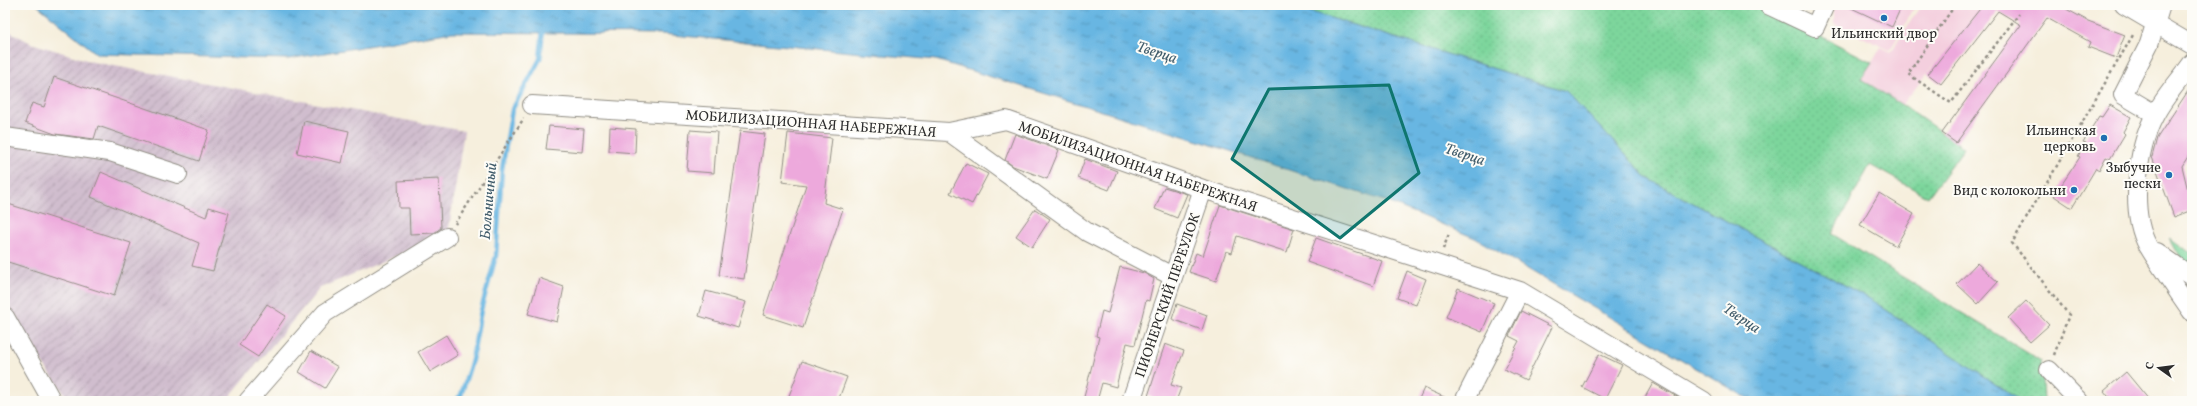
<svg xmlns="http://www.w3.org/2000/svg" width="2197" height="406" viewBox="0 0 2197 406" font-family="Vollkorn,serif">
  <defs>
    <pattern id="industrial-furrows" width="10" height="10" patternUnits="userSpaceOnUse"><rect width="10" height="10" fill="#d0bdce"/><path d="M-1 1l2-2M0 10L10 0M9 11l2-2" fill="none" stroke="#a99aa7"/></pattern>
    <pattern id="grass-dots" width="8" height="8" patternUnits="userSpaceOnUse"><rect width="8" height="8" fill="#7dd69c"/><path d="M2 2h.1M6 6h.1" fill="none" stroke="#6cb887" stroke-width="1.8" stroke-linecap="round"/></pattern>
    <pattern id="water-ripples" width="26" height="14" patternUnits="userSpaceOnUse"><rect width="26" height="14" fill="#67b6e2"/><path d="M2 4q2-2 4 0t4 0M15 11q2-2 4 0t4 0" fill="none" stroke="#5594b7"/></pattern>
  </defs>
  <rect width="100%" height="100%" fill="#fdfcf7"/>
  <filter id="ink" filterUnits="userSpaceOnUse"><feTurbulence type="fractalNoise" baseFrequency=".025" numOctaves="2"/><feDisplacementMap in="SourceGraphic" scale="8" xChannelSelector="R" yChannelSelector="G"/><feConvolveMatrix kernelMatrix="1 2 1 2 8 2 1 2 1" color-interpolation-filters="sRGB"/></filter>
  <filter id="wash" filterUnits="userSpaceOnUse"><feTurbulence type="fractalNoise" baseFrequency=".012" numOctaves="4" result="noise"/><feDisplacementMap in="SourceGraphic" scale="16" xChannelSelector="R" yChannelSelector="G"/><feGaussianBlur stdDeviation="0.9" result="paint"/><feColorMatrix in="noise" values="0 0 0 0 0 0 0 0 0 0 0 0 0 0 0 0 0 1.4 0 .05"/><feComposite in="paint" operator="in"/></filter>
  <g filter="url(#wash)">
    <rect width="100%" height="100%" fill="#f6efdd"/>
    <path fill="#f4cfde" d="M 1836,5 L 1916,5 L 1890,50 L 1834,24 L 1834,10 Z
      M 1921,5 L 1983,5 L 1902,105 L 1861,79 L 1881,47 L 1891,52 Z"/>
    <path fill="url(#industrial-furrows)" d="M 5,29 L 31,43 L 93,62 L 464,131 L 448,234 L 320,288 L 226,401 L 70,401 L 5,312 Z"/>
    <path fill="url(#grass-dots)" stroke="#548064" d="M 1289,5 L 1624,5 L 1644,8 L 1645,5 L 1759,5 L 1872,62 L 1861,79 L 1902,105 L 1964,148 L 1928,197 L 1870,165 L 1832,234 L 2041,361 L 2043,401 L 2020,401 L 1870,299 L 1647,178 L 1566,91 Z"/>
    <path fill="#7dd69c" stroke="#548064" d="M 2170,238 L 2192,254 L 2192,279 L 2192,278 Z"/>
    <path fill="url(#water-ripples)" stroke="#497086" d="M 37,5 L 1289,5 L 1566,91 L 1647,178 L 1870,299 L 2020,401 L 1752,401 L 1475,238 L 1388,202 L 1193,139 L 936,60 L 662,34 L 452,32 L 288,59 L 97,54 Z"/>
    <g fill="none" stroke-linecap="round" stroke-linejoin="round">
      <path stroke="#67b6e2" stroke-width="4.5" d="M 455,401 L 461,395 L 472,360 L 481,310 L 496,256 L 502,169 L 512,110 L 540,59 L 543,28"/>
    </g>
    <g id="blocks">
      <path fill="#eda9dc" d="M 1845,5 L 1902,5 L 1892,27 Z
        M 1983,5 L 2059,5 L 2088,21 L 2125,35 L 2116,58 L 2088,47 L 2090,42 L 2047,18 L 1956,143 L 1942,133 L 2021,25 L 1998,11 L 1941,84 L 1928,74 Z
        M 54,77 L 209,130 L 199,161 L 98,126 L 94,139 L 55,134 L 25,123 L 32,103 L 44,107 Z
        M 2192,85 L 2192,150 L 2182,166 L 2189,195 L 2192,193 L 2192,210 L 2174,217 L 2152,157 L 2157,138 Z
        M 2110,105 L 2131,117 L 2123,132 L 2125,134 L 2110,159 L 2106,157 L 2099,170 L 2096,168 L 2072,208 L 2054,196 L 2080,157 L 2078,156 L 2086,143 L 2083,142 L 2099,116 L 2102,117 Z
        M 304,121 L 349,131 L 342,163 L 297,153 Z
        M 549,126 L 584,129 L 582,152 L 546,149 Z
        M 610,127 L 636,129 L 635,153 L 609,151 Z
        M 690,130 L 717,132 L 714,173 L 687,171 Z
        M 740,131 L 765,134 L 744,279 L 719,275 Z
        M 788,133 L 832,138 L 824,203 L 843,209 L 803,328 L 763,315 L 806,185 L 782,182 Z
        M 1015,134 L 1059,150 L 1047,179 L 1013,166 L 1005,160 Z
        M 1085,159 L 1117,171 L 1109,190 L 1078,178 Z
        M 966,163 L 988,174 L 972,204 L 950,193 Z
        M 101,172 L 206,217 L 209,207 L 229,213 L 213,271 L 192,266 L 199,243 L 91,197 Z
        M 439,179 L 441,228 L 434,233 L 410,234 L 409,208 L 399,208 L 398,181 Z
        M 1164,187 L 1187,194 L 1177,218 L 1155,209 Z
        M 1879,193 L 1914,214 L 1896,246 L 1860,225 Z
        M 5,203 L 131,243 L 114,296 L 5,261 Z
        M 1220,205 L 1294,229 L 1287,252 L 1237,236 L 1232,253 L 1226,251 L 1216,281 L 1189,272 L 1196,253 L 1203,256 Z
        M 1035,209 L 1050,219 L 1032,247 L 1016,236 Z
        M 1316,238 L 1382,261 L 1373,286 L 1307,262 Z
        M 1977,263 L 1998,282 L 1978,304 L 1957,284 Z
        M 1120,267 L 1144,273 L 1154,279 L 1149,301 L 1146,300 L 1135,345 L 1127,343 L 1116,387 L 1102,383 L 1097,401 L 1083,401 L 1099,337 L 1096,336 L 1102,311 L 1108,313 Z
        M 1407,271 L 1426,279 L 1416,305 L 1397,298 Z
        M 539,278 L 564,287 L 557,322 L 528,314 Z
        M 1458,288 L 1494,303 L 1482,332 L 1446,317 Z
        M 706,291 L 746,302 L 738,328 L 699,316 Z
        M 2026,301 L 2049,325 L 2030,342 L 2008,318 Z
        M 267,304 L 286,316 L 258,357 L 239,345 Z
        M 1177,304 L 1207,315 L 1202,330 L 1172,319 Z
        M 1521,311 L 1552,327 L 1526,380 L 1504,369 L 1519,341 L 1509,336 Z
        M 446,335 L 458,355 L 430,372 L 418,352 Z
        M 1165,344 L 1184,351 L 1171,385 L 1181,388 L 1176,401 L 1163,401 L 1148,396 Z
        M 311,351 L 338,367 L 325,388 L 299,372 Z
        M 1599,354 L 1622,365 L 1605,399 L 1582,387 Z
        M 802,361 L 847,377 L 838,401 L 787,401 Z
        M 2126,372 L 2150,401 L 2112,401 L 2104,391 Z
        M 1653,383 L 1684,401 L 1643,401 Z
        M 1424,388 L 1453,401 L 1418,401 Z"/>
    </g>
  </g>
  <g filter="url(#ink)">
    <use href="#blocks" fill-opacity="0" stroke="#908d84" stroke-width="1"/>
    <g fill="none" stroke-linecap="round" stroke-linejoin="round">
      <g stroke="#908d84" stroke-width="20">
        <path id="minor" d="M 1768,5 L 1815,27 L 1825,5
          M 2124,5 L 2192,45
          M 2192,63 C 2180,80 2164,97 2155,115 C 2137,148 2129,212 2148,246 C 2161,268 2177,290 2192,312
          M 532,105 L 949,132 L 1006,120 L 1203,189 L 1520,291 L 1704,401
          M 2155,114 L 2123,95 L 2149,44 L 2161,5
          M 949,132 L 1087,232 L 1172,276
          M 5,137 L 110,152 L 178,174
          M 2157,252 L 2192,277
          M 5,317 L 52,401
          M 2049,370 L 2079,401
          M 248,401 L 325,313 L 447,237
          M 1131,401 L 1203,189
          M 1464,401 L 1520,291"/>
      </g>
      <path stroke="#908d84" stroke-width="2.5" stroke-dasharray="3 3" stroke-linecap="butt" d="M 1955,5 L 1908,74 L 1951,103 L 2019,14
        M 455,224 L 524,118
        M 1443,249 L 1449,234
        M 2054,355 L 2069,315 L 2012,243 L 2133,35"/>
      <use href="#minor" stroke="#fff" stroke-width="18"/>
    </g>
  </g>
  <path fill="#0f766e" fill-opacity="0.2" stroke="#0f766e" stroke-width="3" stroke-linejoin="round" d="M 1389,85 L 1419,173 L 1340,238 L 1232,159 L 1269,89 Z"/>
  <g fill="#1f6fb2" stroke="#fdfcf7" stroke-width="1.5">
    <circle cx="1884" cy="18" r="4"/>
    <circle cx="2104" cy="138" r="4"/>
    <circle cx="2169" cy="175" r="4"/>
    <circle cx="2074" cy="190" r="4"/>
  </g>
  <g text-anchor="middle" stroke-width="4" stroke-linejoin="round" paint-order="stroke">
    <g font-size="14" fill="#2b2b2b" stroke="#fdfcf7" text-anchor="end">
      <text x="1884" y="38" text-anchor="middle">Ильинский двор</text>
      <text x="2096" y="135">Ильинская<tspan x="2096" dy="16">церковь</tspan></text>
      <text x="2161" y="172">Зыбучие<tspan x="2161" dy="16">пески</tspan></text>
      <text x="2066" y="195">Вид с колокольни</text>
    </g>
    <g font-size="14" fill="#2b2b2b" stroke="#fdfcf7">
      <text transform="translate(811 123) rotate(4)" y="5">МОБИЛИЗАЦИОННАЯ НАБЕРЕЖНАЯ</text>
      <text transform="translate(1138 166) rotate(19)" y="5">МОБИЛИЗАЦИОННАЯ НАБЕРЕЖНАЯ</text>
      <text transform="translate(1167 295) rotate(-71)" y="5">ПИОНЕРСКИЙ ПЕРЕУЛОК</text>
    </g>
    <g font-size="15" font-style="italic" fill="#405c6b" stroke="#fdfcf7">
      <text transform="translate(1157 52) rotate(18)" y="5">Тверца</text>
      <text transform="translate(1465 154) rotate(18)" y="5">Тверца</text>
      <text transform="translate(488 201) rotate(-85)" y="5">Больничный</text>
      <text transform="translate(1742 318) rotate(34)" y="5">Тверца</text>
    </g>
  </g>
  <rect width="2197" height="406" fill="none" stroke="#fdfcf7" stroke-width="20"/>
  <g transform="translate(2159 368) rotate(284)" stroke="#fdfcf7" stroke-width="3" paint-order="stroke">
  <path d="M0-3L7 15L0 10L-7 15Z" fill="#2b2b2b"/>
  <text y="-6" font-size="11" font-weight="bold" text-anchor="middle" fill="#2b2b2b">С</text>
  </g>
</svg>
